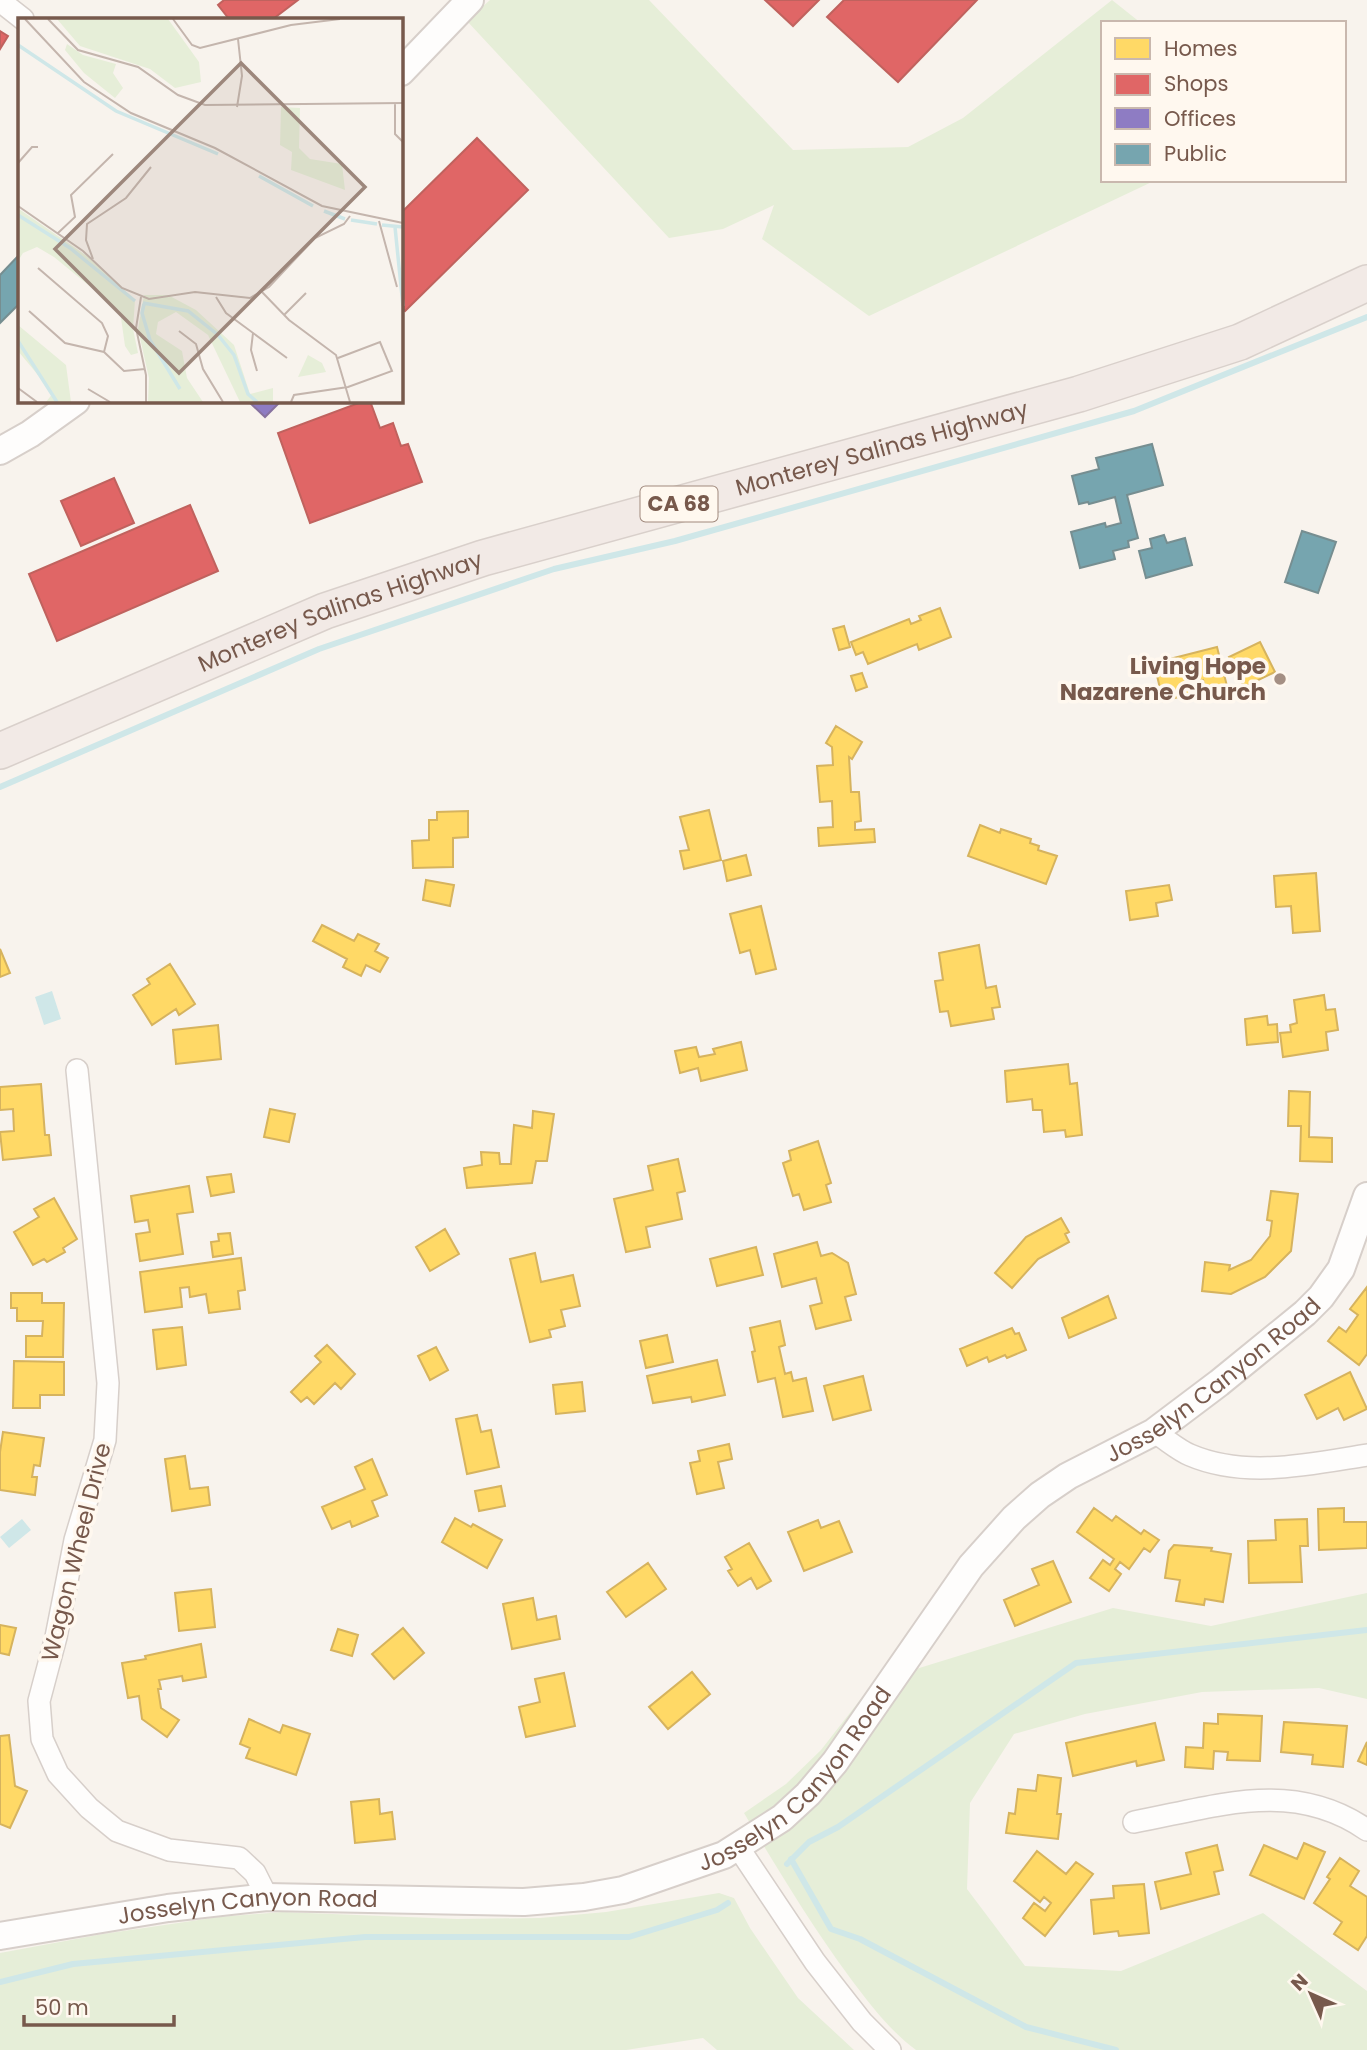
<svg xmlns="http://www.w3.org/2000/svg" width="1367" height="2050" viewBox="0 0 1367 2050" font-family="Poppins,sans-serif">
  <rect width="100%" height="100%" fill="#f8f3ed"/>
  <path fill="#e6eed8" d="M 490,0 L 649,0 L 793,150 L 908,147 L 963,118 L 1112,0 L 1141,23 L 1103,23 L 1103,180 L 1156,180 L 869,316 L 762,239 L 774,205 L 723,229 L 669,238 L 467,21 Z
    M 1367,1593 L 1367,1699 L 1319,1688 L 1202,1692 L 1085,1714 L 1014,1734 L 970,1803 L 967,1889 L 1025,1966 L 1121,1971 L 1263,1913 L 1367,1991 L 1367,2050 L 916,2050 C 889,2030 868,2002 848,1975 C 810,1923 777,1868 744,1813 L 786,1784 L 821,1750 L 874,1682 L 1113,1608 L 1211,1626 Z
    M 719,1893 L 734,1898 L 750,1928 L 798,1998 L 854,2050 L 717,2050 L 703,2038 L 626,2050 L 0,2050 L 0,1953 L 103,1934 L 219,1917 L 282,1912 L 457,1919 L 540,1918 L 606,1912 Z"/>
  <path fill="#cfe7e8" d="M 52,991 L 61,1019 L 44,1025 L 35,997 Z
    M 22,1519 L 31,1530 L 9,1548 L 0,1537 Z"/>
  <path fill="#ffd966" stroke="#d6b35e" stroke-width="2" d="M 940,608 L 951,637 L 919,650 L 917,644 L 868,664 L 863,652 L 856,655 L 851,642 L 909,619 L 911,624 L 921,620 L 919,616 Z
    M 844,626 L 850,647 L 839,650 L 833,629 Z
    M 1260,642 L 1275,672 L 1244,687 L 1229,657 Z
    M 1217,647 L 1227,686 L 1206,692 L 1203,680 L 1187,684 L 1190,694 L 1163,701 L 1154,663 Z
    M 862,673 L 867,687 L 856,691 L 851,676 Z
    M 836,726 L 862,742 L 852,759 L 849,757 L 851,792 L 859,792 L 861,821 L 855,822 L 855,830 L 874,829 L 875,842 L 819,846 L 818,828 L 833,827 L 832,801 L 820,802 L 817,766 L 833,765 L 832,747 L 826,743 Z
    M 709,810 L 721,860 L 684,869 L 680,851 L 689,850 L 680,817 Z
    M 468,811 L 468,837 L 453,838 L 453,867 L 413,868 L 412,841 L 429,840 L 429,820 L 437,820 L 437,812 Z
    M 980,825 L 1000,833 L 1001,829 L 1031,839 L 1030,843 L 1039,846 L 1038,850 L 1057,856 L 1046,884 L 968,856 Z
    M 746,855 L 751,875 L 727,881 L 723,861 Z
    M 1316,873 L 1320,931 L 1293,933 L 1291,906 L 1276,907 L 1274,876 Z
    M 426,880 L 454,885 L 450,906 L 423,900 Z
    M 1169,885 L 1172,900 L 1156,903 L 1158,916 L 1130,920 L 1126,891 Z
    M 761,906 L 776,969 L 756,974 L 750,950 L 740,953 L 730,914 Z
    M 322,925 L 354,941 L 358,934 L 379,944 L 375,951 L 388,958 L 380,972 L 366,965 L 361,976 L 343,967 L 347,959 L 313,941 Z
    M 979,945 L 986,988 L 996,986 L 1000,1007 L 992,1008 L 994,1019 L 951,1026 L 948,1011 L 940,1012 L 935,981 L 943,980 L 939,953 Z
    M 0,949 L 10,973 L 0,977 Z
    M 170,964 L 195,1004 L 179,1015 L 176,1009 L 152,1025 L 133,995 L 150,984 L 147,979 Z
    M 1324,995 L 1326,1010 L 1335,1009 L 1338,1030 L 1326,1032 L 1328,1050 L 1283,1057 L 1280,1033 L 1291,1032 L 1290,1025 L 1297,1023 L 1294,1000 Z
    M 1267,1016 L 1268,1025 L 1277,1024 L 1278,1042 L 1247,1045 L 1245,1019 Z
    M 218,1025 L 221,1059 L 176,1064 L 173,1030 Z
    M 741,1042 L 747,1070 L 701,1081 L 698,1068 L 680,1073 L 675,1051 L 696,1047 L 699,1057 L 715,1054 L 713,1049 Z
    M 1068,1064 L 1070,1084 L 1077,1083 L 1082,1135 L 1066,1137 L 1065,1130 L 1044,1132 L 1042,1110 L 1033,1110 L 1032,1099 L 1007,1102 L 1005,1071 Z
    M 41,1084 L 45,1135 L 49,1135 L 51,1155 L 3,1160 L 0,1132 L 14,1131 L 13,1109 L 0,1110 L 0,1087 Z
    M 1289,1091 L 1310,1092 L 1309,1137 L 1332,1138 L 1332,1162 L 1300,1161 L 1301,1126 L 1288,1126 Z
    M 270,1109 L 295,1114 L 289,1142 L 264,1137 Z
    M 533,1111 L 554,1114 L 547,1161 L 536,1161 L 532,1183 L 467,1188 L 464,1168 L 482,1165 L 481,1152 L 499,1153 L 500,1164 L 511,1164 L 514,1125 L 532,1128 Z
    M 818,1141 L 831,1183 L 826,1185 L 831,1202 L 804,1210 L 799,1194 L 793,1196 L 783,1163 L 791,1160 L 789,1151 Z
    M 678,1159 L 685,1191 L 677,1193 L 682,1219 L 646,1227 L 650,1247 L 626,1252 L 614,1199 L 653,1190 L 648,1166 Z
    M 231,1174 L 234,1192 L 211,1196 L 207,1177 Z
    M 189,1186 L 193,1212 L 177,1214 L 183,1254 L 140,1261 L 136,1234 L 150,1232 L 148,1220 L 135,1222 L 131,1196 Z
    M 1271,1191 L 1298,1194 L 1291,1251 L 1265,1277 L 1231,1294 L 1202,1291 L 1205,1262 L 1230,1265 L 1229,1270 L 1251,1260 L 1270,1236 L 1272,1221 L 1267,1220 Z
    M 54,1198 L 77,1239 L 63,1248 L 65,1252 L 47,1262 L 44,1259 L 33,1265 L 14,1232 L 39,1217 L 34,1209 Z
    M 1061,1218 L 1069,1232 L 1065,1234 L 1069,1242 L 1038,1259 L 1012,1288 L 995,1273 L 1026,1237 Z
    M 445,1229 L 459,1254 L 430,1271 L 416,1247 Z
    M 230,1233 L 233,1254 L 213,1257 L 211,1242 L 219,1241 L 218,1234 Z
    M 817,1242 L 821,1256 L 832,1253 L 848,1263 L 856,1294 L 845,1297 L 851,1320 L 816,1329 L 810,1306 L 822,1303 L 816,1278 L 782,1287 L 774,1254 Z
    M 756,1247 L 763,1275 L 717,1286 L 710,1259 Z
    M 535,1253 L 541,1282 L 573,1275 L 580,1306 L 561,1310 L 565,1326 L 549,1330 L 551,1337 L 530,1342 L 510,1259 Z
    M 241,1258 L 245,1290 L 238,1291 L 240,1309 L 209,1313 L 206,1294 L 190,1297 L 189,1287 L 180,1288 L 182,1307 L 145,1312 L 140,1272 Z
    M 1367,1287 L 1367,1354 L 1359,1365 L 1328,1341 L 1339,1327 L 1346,1332 L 1358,1315 L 1350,1309 Z
    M 11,1293 L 42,1293 L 42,1303 L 64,1303 L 63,1357 L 26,1357 L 26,1336 L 42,1336 L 43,1321 L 17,1321 L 17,1308 L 11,1308 Z
    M 1108,1296 L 1116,1318 L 1069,1338 L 1062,1318 Z
    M 780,1321 L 785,1345 L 779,1347 L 785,1374 L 791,1372 L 793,1381 L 806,1378 L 813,1411 L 783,1417 L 775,1378 L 758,1382 L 752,1352 L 755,1351 L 750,1328 Z
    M 182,1327 L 186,1365 L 157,1369 L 153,1330 Z
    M 1012,1328 L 1015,1334 L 1019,1333 L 1026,1350 L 1007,1358 L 1005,1355 L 989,1362 L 987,1357 L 967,1366 L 960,1349 Z
    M 667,1335 L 673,1362 L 646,1368 L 640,1341 Z
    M 327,1345 L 355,1374 L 341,1389 L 335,1383 L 314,1404 L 307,1397 L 301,1402 L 291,1392 L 321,1362 L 315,1356 Z
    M 436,1347 L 448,1370 L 430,1380 L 418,1356 Z
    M 717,1360 L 725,1395 L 692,1402 L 691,1397 L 653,1403 L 647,1376 Z
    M 14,1361 L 64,1362 L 64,1395 L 40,1395 L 40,1408 L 13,1408 Z
    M 1350,1372 L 1367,1409 L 1344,1420 L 1338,1408 L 1317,1419 L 1305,1395 Z
    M 863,1376 L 871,1410 L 833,1420 L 824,1386 Z
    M 582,1382 L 585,1411 L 556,1414 L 553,1385 Z
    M 477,1415 L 481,1432 L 491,1430 L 499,1467 L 467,1474 L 456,1419 Z
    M 3,1432 L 44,1438 L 40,1466 L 34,1465 L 32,1477 L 37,1477 L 35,1495 L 0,1490 L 0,1452 Z
    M 729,1444 L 732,1459 L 718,1462 L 724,1488 L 697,1494 L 690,1463 L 700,1461 L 698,1451 Z
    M 185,1456 L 190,1489 L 208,1487 L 210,1505 L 172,1511 L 165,1459 Z
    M 372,1459 L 387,1495 L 372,1501 L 378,1516 L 352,1527 L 350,1521 L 332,1529 L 322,1507 L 365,1489 L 355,1467 Z
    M 501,1486 L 505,1506 L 479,1511 L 475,1491 Z
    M 1094,1508 L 1112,1521 L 1116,1516 L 1141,1534 L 1144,1530 L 1159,1540 L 1150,1552 L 1144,1548 L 1129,1569 L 1120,1562 L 1115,1569 L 1121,1574 L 1109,1591 L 1090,1578 L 1103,1560 L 1110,1565 L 1114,1559 L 1077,1532 Z
    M 1344,1508 L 1344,1522 L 1367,1522 L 1367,1548 L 1319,1550 L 1318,1509 Z
    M 455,1518 L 471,1527 L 473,1524 L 502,1540 L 487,1568 L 442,1542 Z
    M 1307,1519 L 1308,1546 L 1300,1546 L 1302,1582 L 1249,1583 L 1248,1541 L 1276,1540 L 1275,1520 Z
    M 818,1520 L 821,1528 L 839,1521 L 852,1552 L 804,1571 L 788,1532 Z
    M 749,1543 L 771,1581 L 757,1589 L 751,1578 L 738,1586 L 728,1571 L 732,1569 L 725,1557 Z
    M 1174,1545 L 1212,1548 L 1211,1551 L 1231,1554 L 1223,1602 L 1205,1599 L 1204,1605 L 1176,1601 L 1180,1580 L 1165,1578 L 1169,1551 Z
    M 1053,1561 L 1071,1602 L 1015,1626 L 1004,1600 L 1039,1585 L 1032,1569 Z
    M 648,1563 L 666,1589 L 626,1617 L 607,1592 Z
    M 211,1589 L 215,1627 L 179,1631 L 175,1593 Z
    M 533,1598 L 537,1620 L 556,1616 L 560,1639 L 512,1649 L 503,1604 Z
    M 0,1625 L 16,1628 L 9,1655 L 0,1653 Z
    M 403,1628 L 424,1653 L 394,1679 L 372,1654 Z
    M 338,1629 L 358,1635 L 352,1656 L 331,1650 Z
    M 201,1644 L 206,1677 L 183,1681 L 182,1676 L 159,1680 L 161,1689 L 158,1689 L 161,1708 L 179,1720 L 167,1737 L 142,1719 L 139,1696 L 128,1698 L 122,1663 L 146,1659 L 145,1656 Z
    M 692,1672 L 710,1694 L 668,1729 L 649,1707 Z
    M 564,1673 L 575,1726 L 526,1737 L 519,1707 L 540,1702 L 535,1679 Z
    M 1218,1714 L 1262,1716 L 1260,1761 L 1227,1760 L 1228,1752 L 1214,1751 L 1213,1769 L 1185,1767 L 1186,1747 L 1203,1748 L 1204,1723 L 1218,1724 Z
    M 249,1719 L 280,1733 L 283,1725 L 310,1734 L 296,1775 L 246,1758 L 250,1748 L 240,1744 Z
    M 1284,1722 L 1347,1726 L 1343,1767 L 1312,1764 L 1313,1755 L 1281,1752 Z
    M 1155,1723 L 1164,1760 L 1137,1766 L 1136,1761 L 1073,1776 L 1066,1743 Z
    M 9,1735 L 15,1786 L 27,1791 L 10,1828 L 0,1824 L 0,1736 Z
    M 1367,1742 L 1367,1765 L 1358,1761 Z
    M 1038,1775 L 1061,1778 L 1057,1814 L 1061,1814 L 1058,1839 L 1006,1833 L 1009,1813 L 1015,1814 L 1018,1789 L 1036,1791 Z
    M 379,1799 L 380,1814 L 392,1812 L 395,1839 L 355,1843 L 351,1802 Z
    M 1304,1843 L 1325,1852 L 1304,1899 L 1250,1875 L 1264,1845 L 1297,1859 Z
    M 1217,1845 L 1223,1870 L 1214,1872 L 1219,1894 L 1161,1909 L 1155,1882 L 1191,1874 L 1186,1853 Z
    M 1037,1851 L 1066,1874 L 1076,1862 L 1093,1874 L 1045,1936 L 1023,1918 L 1034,1903 L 1045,1911 L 1051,1903 L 1044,1897 L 1040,1902 L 1014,1881 Z
    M 1340,1858 L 1359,1871 L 1350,1886 L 1367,1897 L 1367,1936 L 1358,1950 L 1334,1934 L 1342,1922 L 1314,1903 L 1330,1879 L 1327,1877 Z
    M 1144,1884 L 1149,1933 L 1119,1936 L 1118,1931 L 1094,1934 L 1091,1900 L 1114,1898 L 1113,1886 Z"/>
  <path fill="#e06666" stroke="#c0625e" stroke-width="2" d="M 224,0 L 298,0 L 273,19 L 229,19 L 218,5 Z
    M 765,0 L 819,0 L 793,26 Z
    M 844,0 L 977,0 L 898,82 L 827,17 Z
    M 0,31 L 8,36 L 0,49 Z
    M 477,138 L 528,190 L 405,311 L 401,307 L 401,213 Z
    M 364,401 L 370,401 L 380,428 L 393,423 L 401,446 L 408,444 L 422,482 L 310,523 L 278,433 Z
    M 114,478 L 134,523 L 81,546 L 61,501 Z
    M 190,505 L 218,571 L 57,641 L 29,574 Z"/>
  <path fill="#8e7cc3" stroke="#87729f" stroke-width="2" d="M 248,401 L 281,401 L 265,417 Z"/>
  <path fill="#76a5af" stroke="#768e91" stroke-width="2" d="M 19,255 L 19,304 L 0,323 L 0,275 Z
    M 1152,444 L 1163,485 L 1127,495 L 1138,538 L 1128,541 L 1129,547 L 1113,551 L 1115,559 L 1080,568 L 1071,532 L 1105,523 L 1106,527 L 1121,523 L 1115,497 L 1089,504 L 1088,502 L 1079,504 L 1072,476 L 1099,469 L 1096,458 Z
    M 1302,531 L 1336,542 L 1318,593 L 1285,582 Z
    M 1164,535 L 1167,543 L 1185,538 L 1192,565 L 1146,578 L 1139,551 L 1152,548 L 1150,539 Z"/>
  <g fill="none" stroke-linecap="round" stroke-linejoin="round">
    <path stroke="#cfe7e8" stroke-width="6" d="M 0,787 L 319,649 L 554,569 L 675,541 L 1134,411 L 1367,317
      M 791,1859 L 831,1929 L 860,1939 L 1026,2027 L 1116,2050
      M 787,1864 L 809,1842 L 838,1827 L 1076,1663 L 1367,1630
      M 0,1982 L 73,1964 L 365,1937 L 629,1937 L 717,1910 L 728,1903"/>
    <g stroke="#d7cfca" stroke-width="24">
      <path id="minor" d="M 0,1 L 23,19
        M 77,1070 L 108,1383 L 105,1440 L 75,1540 L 56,1637 L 39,1701 L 42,1739 L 58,1774 L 89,1808 L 117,1831 L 169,1850 L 239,1858 L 255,1873 L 267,1897
        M 1154,1432 C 1166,1439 1178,1450 1190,1455 C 1246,1479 1310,1464 1367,1455
        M 1134,1822 C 1215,1807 1292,1778 1367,1830
        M 738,1847 L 815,1962 L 862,2022 L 890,2050"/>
    </g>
    <g stroke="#d7cfca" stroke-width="30">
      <g id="tertiary">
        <path d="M 401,72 L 470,0"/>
        <path d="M 0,451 L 30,434 L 76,401"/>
        <path id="s1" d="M 0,1936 L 168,1908 L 267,1897 L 524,1902 L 584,1897 L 623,1890 L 724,1855 L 782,1818 L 808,1794 L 835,1762 L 971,1566 L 1014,1518 L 1040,1495 L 1068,1476 L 1154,1432 L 1219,1383 L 1305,1313 L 1321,1297 L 1341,1269 L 1367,1196"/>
      </g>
    </g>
    <g stroke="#d9d0cb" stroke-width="38">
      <g id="trunk">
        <path id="s2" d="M 0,751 L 325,611 L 483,558 L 1079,394 L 1240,342 L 1367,283"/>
      </g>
    </g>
    <use href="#minor" stroke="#fefdfc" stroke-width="21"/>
    <use href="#tertiary" stroke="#fefdfc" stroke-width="26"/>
    <use href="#trunk" stroke="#f2eae6" stroke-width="35"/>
  </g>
  <circle fill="#a48f84" stroke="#fff8ef" stroke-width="2.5" cx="1280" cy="679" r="7"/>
  <g text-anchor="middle" stroke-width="7" stroke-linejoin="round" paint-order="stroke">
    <rect fill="#fff8ef" stroke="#a0897d" stroke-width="2" x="640.5" y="486.5" width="77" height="35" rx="5"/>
    <g font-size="21" font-weight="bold" fill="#77594c">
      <text x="679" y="511">CA 68</text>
    </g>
    <g font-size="23" fill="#77594c" stroke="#fff8ef">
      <text dy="8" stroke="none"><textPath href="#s2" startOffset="934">Monterey Salinas Highway</textPath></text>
      <text dy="8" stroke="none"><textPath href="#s2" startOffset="368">Monterey Salinas Highway</textPath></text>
      <text dy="8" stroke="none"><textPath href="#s1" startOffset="1426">Josselyn Canyon Road</textPath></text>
      <text transform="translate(76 1552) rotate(-76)" y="8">Wagon Wheel Drive</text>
      <text dy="8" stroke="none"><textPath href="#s1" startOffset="838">Josselyn Canyon Road</textPath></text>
      <text dy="8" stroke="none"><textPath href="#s1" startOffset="250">Josselyn Canyon Road</textPath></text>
    </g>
    <g font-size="23" font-weight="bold" fill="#77594c" stroke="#fff8ef" text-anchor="end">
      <text x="1266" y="674">Living Hope<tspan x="1266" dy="26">Nazarene Church</tspan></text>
    </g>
  </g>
  <g transform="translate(18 18)">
    <rect width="385" height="385" fill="#f8f3ed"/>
    <path d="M 39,1 L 150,1 L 181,44 L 183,64 L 157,70 L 132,51 L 62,28 ZM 49,26 L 65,37 L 98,46 L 95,55 L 105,70 L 97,80 L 66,55 L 47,32 ZM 263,89 L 282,90 L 281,130 L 292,141 L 324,146 L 327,172 L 273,152 L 274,134 L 262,127 ZM 1,191 L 69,238 L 117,282 L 115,311 L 120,335 L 113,337 L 107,328 L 102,293 L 36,239 L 19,229 L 5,235 L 0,243 ZM 126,277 L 150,277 L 178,292 L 216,327 L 232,376 L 255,370 L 255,384 L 222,384 L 190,317 L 158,294 L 140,304 L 138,316 L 164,333 L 169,360 L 185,384 L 130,384 L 131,360 L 120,311 ZM 0,307 L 48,347 L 53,384 L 28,384 L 35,375 L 0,333 ZM 290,337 L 304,345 L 308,354 L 280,359 Z" fill="#e6eed8"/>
    <path fill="none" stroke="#cfe7e8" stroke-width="3.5" d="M 0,27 L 98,93 L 200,136M 241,158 L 295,188M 306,193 L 327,201M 0,197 L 52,230 L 117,283M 333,202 L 359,206M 364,207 L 385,209M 377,209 L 385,288M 125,285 L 170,293 L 200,317 L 216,337 L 230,376 L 239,384M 126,286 L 124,295 L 132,322 L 162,371M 0,323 L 39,384"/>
    <path fill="none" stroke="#c4b5ad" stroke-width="2" d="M 7,1 L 66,64 L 113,95 L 197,130 L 304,188 L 385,205M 30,1 L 60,32 L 120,49 L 160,77 L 187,87 L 385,85M 155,1 L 174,27 L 182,30 L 273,7 L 322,1M 377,85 L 377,116 L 385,124M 219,89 L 224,58 L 220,21M 0,145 L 14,129 L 20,129M 0,188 L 65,233 L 104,270 L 131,281 L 177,274 L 232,280 L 251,269 L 297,220 L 326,206 L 332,198M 361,203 L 379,269M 40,215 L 57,199 L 53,177 L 95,136M 75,241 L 68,222 L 69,206 L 108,180 L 133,149M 20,250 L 84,305 L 90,318 L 86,334M 244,274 L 271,302 L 318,337 L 332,384M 123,279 L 118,310 L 128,357 L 128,384M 198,279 L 208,295 L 269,340M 11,293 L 47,325 L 86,334 L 106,353 L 127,351M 266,297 L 288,275M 161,313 L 178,326 L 185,351 L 205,384M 235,315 L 233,332 L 239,353M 0,370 L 19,384M 70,371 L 92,384M 273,384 L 276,377 L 330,369 L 374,353 L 362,324 L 320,340"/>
    <path fill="#9d877c" fill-opacity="0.15" stroke="#9d877c" stroke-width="3.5" d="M 223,45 L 347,169 L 161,355 L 37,231 Z"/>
    <rect width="385" height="385" fill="none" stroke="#77594c" stroke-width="3.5"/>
  </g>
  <rect x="1101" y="21" width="245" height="161" fill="#fff8ef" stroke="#c9b8ae" stroke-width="2"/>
  <rect x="1115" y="38" width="35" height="21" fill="#ffd966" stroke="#c9b8ae" stroke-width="2"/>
  <text x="1164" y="56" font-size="21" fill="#77594c">Homes</text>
  <rect x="1115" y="74" width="35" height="21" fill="#e06666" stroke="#c9b8ae" stroke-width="2"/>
  <text x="1164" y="91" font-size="21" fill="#77594c">Shops</text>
  <rect x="1115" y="108" width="35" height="21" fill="#8e7cc3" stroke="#c9b8ae" stroke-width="2"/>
  <text x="1164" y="126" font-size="21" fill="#77594c">Offices</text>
  <rect x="1115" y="144" width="35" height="21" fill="#76a5af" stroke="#c9b8ae" stroke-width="2"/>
  <text x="1164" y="161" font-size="21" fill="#77594c">Public</text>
  <g transform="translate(1311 1994) rotate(315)" stroke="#fff8ef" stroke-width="5" paint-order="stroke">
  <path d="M0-5L12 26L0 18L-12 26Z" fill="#77594c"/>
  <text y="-10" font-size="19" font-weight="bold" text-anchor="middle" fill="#77594c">N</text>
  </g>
  <path d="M24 2015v10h150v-10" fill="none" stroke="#77594c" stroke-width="3.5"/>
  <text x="35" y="2015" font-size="21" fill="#77594c" stroke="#fff8ef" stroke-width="5" paint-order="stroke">50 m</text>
</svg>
